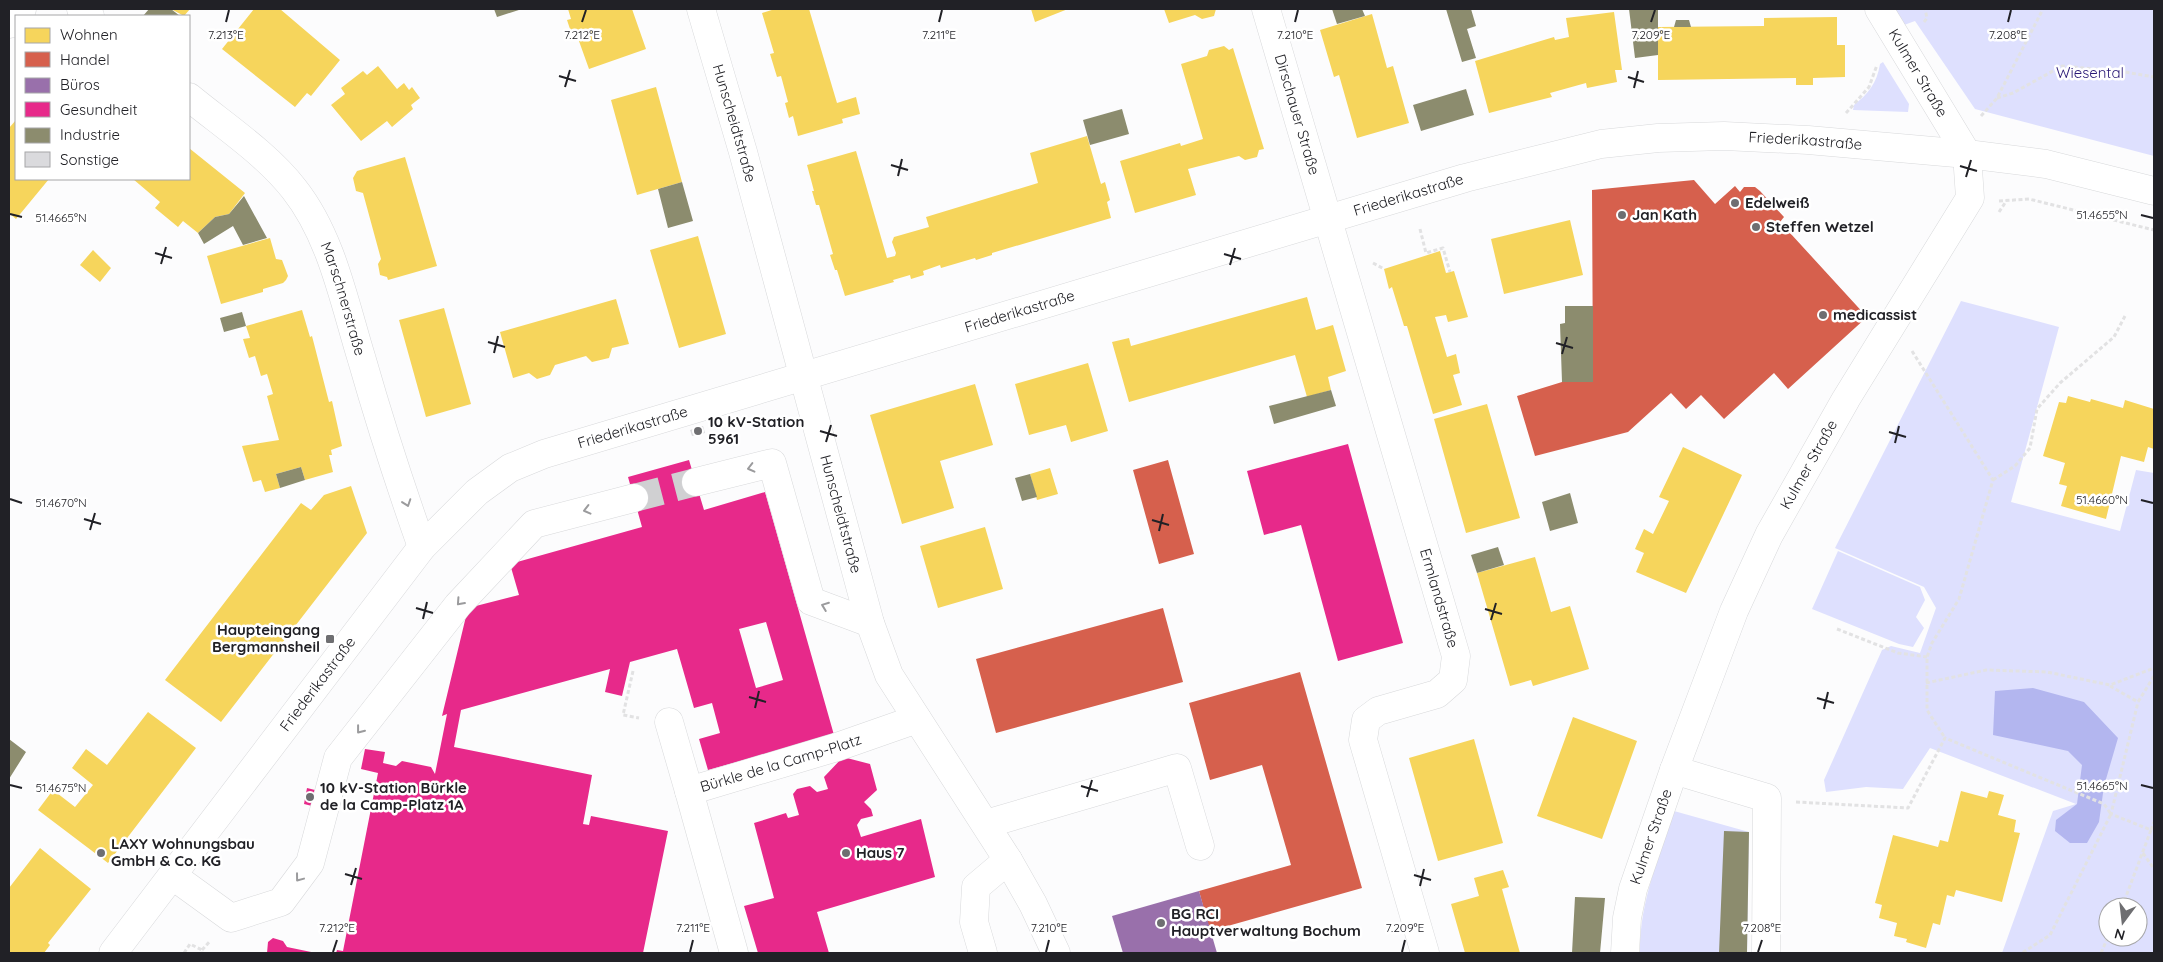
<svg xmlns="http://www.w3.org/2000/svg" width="2163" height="962" viewBox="0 0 2163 962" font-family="Quicksand,sans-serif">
  <rect width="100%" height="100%" fill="#fcfcfd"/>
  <path fill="#dee0fe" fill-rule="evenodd" d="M 1894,9 L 2154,9 L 2154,156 L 1975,109 L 1915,21 L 1904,25 Z
    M 1883,62 L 1909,104 L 1908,112 L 1853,110 L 1854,105 C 1868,94 1877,83 1880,64 Z
    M 1961,301 L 2059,327 L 2011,502 L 2120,531 L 2136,470 L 2154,473 L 2154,953 L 2002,953 L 2053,811 L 2076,804 L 1930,748 L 1903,789 L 1866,787 L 1826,792 L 1824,780 L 1882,650 L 1891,646 L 1920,653 L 1936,608 L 1924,587 L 1835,548 ZM 2108,907 L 2138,907 L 2138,937 L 2108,937 Z
    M 1838,551 L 1920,587 L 1925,600 L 1916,617 L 1924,628 L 1913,647 L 1899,644 L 1812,609 Z
    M 1674,811 L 1749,832 L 1747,953 L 1640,953 C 1639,904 1659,857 1674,811 Z"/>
  <path fill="#b3b6ef" d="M 2033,688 L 2084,702 L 2118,738 L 2104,786 L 2099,822 L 2087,843 L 2070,843 L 2055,831 L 2056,820 L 2077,804 L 2082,765 L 2068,751 L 1993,735 L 1995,691 Z"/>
  <path fill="#f6d55c" d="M 171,9 L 190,9 L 184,16 Z
    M 254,9 L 280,9 L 340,60 L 311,96 L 307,93 L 295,107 L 222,49 Z
    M 568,9 L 632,9 L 646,49 L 589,69 L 575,30 L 571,32 L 567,20 L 571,19 Z
    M 775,9 L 809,9 L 837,103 L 856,97 L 860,114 L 842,119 L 843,123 L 798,136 L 793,116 L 789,118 L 785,103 L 788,102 L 781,76 L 777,77 L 770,54 L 774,53 L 762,13 Z
    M 1031,9 L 1068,9 L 1035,22 Z
    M 1164,9 L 1216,9 L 1214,16 L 1202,19 L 1195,15 L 1169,23 Z
    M 1614,12 L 1622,70 L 1615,70 L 1617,82 L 1587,88 L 1586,83 L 1550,93 L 1552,97 L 1489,113 L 1475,61 L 1554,37 L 1555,40 L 1569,37 L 1566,18 Z
    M 1372,14 L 1387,68 L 1393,66 L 1409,123 L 1357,138 L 1339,75 L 1334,77 L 1320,30 Z
    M 1837,17 L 1837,45 L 1845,45 L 1845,77 L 1813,78 L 1813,85 L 1796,85 L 1796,78 L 1658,80 L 1658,27 L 1764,26 L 1764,18 Z
    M 1224,46 L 1229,50 L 1233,48 L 1264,149 L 1259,150 L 1257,157 L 1245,160 L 1239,156 L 1188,169 L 1196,195 L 1135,213 L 1120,161 L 1180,143 L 1181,146 L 1203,139 L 1181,64 L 1207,56 L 1209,50 Z
    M 378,66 L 397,89 L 404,83 L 409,90 L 412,87 L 420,98 L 411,105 L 413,109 L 392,127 L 387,121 L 361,141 L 331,105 L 345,94 L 341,88 L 363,71 L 367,75 Z
    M 656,87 L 682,182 L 637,195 L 611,100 Z
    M 16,120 L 16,179 L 49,179 L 16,219 L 9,213 L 9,128 Z
    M 1087,136 L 1101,184 L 1105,182 L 1110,200 L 1107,202 L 1111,218 L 992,253 L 992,255 L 976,260 L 975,258 L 941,268 L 940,265 L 923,271 L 924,275 L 911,279 L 910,275 L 893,280 L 894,282 L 845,296 L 837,270 L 835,270 L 830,255 L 833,254 L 819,205 L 816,205 L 812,191 L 814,191 L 807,165 L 856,151 L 887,258 L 895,256 L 896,253 L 892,242 L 894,237 L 929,227 L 926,217 L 1038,183 L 1030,153 Z
    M 189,148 L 245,193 L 229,214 L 215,217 L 198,233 L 183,221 L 178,227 L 155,208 L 160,202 L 133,179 L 189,179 Z
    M 405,157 L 437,266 L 388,280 L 387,277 L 380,275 L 378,264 L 381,259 L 363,193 L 356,191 L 353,178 L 357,171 Z
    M 1570,220 L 1583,275 L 1504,294 L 1491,239 Z
    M 698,236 L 726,334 L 679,348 L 650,250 Z
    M 270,238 L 276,259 L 282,260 L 288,276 L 286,280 L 283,283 L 263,289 L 263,292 L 221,304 L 207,256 Z
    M 93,250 L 111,268 L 100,282 L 80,265 Z
    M 1440,251 L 1446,273 L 1454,271 L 1468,317 L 1448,322 L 1446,315 L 1435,317 L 1447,357 L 1456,354 L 1460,373 L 1453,375 L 1462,405 L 1433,414 L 1407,326 L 1404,326 L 1392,287 L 1389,289 L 1384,269 Z
    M 1307,297 L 1316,330 L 1333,325 L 1346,371 L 1328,377 L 1331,390 L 1307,397 L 1295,355 L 1129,402 L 1112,342 L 1129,338 L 1131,346 Z
    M 616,299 L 629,344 L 612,348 L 609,358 L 592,362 L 586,356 L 555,365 L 550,375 L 537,379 L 529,373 L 513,378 L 500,332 Z
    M 444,308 L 471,404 L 426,417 L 399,320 Z
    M 302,310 L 310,337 L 312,336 L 329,402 L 332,401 L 342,446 L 331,450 L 332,455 L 329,455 L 333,472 L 305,480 L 301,467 L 276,474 L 280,488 L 265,492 L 261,480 L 253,482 L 242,446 L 279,440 L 267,396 L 273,394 L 267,374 L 261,376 L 255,356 L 249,358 L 243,339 L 250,338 L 246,326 Z
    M 1088,363 L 1108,431 L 1071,442 L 1066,425 L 1029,435 L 1015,384 Z
    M 975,384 L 993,445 L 940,461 L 954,508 L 902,524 L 870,415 Z
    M 2068,396 L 2090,402 L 2091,399 L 2123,408 L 2125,400 L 2154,409 L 2154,449 L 2148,447 L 2144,462 L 2121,456 L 2106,519 L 2061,506 L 2067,486 L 2059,484 L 2065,463 L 2043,456 L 2059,402 L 2066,403 Z
    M 1487,404 L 1520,518 L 1466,533 L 1434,419 Z
    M 1683,447 L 1742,475 L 1686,593 L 1636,572 L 1644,553 L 1635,549 L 1644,529 L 1653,534 L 1669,501 L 1659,497 Z
    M 1050,468 L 1058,494 L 1037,500 L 1030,474 Z
    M 351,486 L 367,533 L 221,722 L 165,680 L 301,503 L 311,510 L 324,495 Z
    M 985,527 L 1003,589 L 938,608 L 920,546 Z
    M 1535,557 L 1551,612 L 1570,606 L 1589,669 L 1533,686 L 1531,680 L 1510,686 L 1477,573 Z
    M 148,712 L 196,748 L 108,863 L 38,810 L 53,790 L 75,807 L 93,785 L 72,768 L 86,749 L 107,765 Z
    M 1573,717 L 1637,741 L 1602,839 L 1537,816 Z
    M 1474,739 L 1503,843 L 1438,861 L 1409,758 Z
    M 1961,791 L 1987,798 L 1989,791 L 2004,795 L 1998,815 L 2016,820 L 2014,832 L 2020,833 L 2002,902 L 1956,890 L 1954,897 L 1947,895 L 1940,925 L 1933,923 L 1926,948 L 1906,942 L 1907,939 L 1894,936 L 1897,923 L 1879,918 L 1882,905 L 1875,903 L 1893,835 L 1938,847 L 1940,840 L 1948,842 Z
    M 40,848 L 91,889 L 48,943 L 50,945 L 44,953 L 9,953 L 9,888 Z
    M 1503,870 L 1509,887 L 1502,889 L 1520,953 L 1465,953 L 1451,904 L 1479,896 L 1474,878 Z"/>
  <path fill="#d6604d" d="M 1694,180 L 1715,204 L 1735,186 L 1740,192 L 1744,187 L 1755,187 L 1760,191 L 1784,217 L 1780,222 L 1867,317 L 1788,389 L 1774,373 L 1724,419 L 1701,395 L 1686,409 L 1671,393 L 1628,432 L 1535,456 L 1517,396 L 1562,382 L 1593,382 L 1592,190 Z
    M 1168,460 L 1194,554 L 1159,564 L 1133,470 Z
    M 1163,608 L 1183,682 L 996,733 L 976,659 Z
    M 1300,672 L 1362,888 L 1210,931 L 1199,891 L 1291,865 L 1262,765 L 1210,780 L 1189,703 Z"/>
  <path fill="#9970ab" d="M 1199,891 L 1217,953 L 1123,953 L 1112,916 Z"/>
  <path fill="#e7298a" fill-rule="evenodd" d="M 1348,444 L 1403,643 L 1338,661 L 1301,525 L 1264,535 L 1247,471 Z
    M 689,460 L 704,510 L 765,492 L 834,735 L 708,770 L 699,739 L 720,733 L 712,703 L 694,708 L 677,649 L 630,662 L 622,696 L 605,692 L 610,669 L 461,710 L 454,747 L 592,775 L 583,824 L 589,825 L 591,816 L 668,831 L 643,953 L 336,953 L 337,950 L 343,951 L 378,773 L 361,769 L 365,749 L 385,752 L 383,763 L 396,766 L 402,761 L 431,767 L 435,774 L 447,714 L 442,716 L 468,608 L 519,595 L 510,564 L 642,527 L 628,477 ZM 766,622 L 783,680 L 756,688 L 739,629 Z
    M 843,757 L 870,764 L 877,790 L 864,802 L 871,809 L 873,816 L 861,819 L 857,825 L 861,837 L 921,819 L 935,877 L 817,912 L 829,953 L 758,953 L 744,906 L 774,898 L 754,823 L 786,813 L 788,818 L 799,815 L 793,794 L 797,789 L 810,786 L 817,792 L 828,789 L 824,777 Z
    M 307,788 L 315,790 L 312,806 L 304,804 Z
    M 273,938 L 283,941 L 287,947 L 316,953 L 267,953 L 268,942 Z"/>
  <path fill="#8c8c6e" d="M 149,9 L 171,9 L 180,16 L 143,16 Z
    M 494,9 L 522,9 L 497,17 Z
    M 1332,9 L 1362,9 L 1365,16 L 1337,24 Z
    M 1446,9 L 1471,9 L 1476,26 L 1467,29 L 1476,58 L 1462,62 Z
    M 1629,9 L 1658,9 L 1658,55 L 1635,58 Z
    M 1676,20 L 1689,20 L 1691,27 L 1674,27 Z
    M 1466,89 L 1474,115 L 1421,131 L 1413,105 Z
    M 1122,109 L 1129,134 L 1090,145 L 1083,120 Z
    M 682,182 L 693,221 L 668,228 L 658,189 Z
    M 244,196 L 267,238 L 243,245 L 233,226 L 204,244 L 198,233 L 215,217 L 229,214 Z
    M 1565,306 L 1593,306 L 1593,382 L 1562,382 L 1560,324 L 1565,323 Z
    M 242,312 L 246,326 L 224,332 L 220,318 Z
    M 1331,390 L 1336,406 L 1274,424 L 1269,406 Z
    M 301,467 L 305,480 L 280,488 L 276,474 Z
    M 1030,474 L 1037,497 L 1022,501 L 1015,478 Z
    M 1570,493 L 1578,523 L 1550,531 L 1542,502 Z
    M 1498,547 L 1504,565 L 1477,573 L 1471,555 Z
    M 9,739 L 26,752 L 9,779 Z
    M 1724,831 L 1749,832 L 1747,953 L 1719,953 Z
    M 1575,897 L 1605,898 L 1600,953 L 1572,953 Z"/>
  <path fill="#dadadd" d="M 703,426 L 705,433 L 692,436 L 690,430 Z"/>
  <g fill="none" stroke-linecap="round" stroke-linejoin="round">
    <path stroke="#d0d0d2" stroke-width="28" stroke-dasharray="28 14" stroke-linecap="butt" d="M 634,498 L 696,482"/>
    <g stroke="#d8d9db" stroke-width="29">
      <g id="minor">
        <path d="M 81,9 L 90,16"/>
        <path id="s1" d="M 701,9 L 743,152 L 870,623 L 889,675 L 1008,860 L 1033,904 L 1056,953"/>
        <path id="s2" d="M 1266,9 L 1456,656 L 1453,680 L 1437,694 L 1378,711 L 1366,720 L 1363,740 L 1425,953"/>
        <path d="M 9,24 L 22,9"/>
        <path id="s3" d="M 189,97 C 223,125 267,154 294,189 C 332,237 344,302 362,360 C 380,423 400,485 422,547"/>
        <path d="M 696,482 L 772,463 L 811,601 L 870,623"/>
        <path d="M 669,722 L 689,791"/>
        <path d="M 1674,770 L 1767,798 L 1766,953"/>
        <path d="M 986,824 L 1177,768 L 1200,846"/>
        <path d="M 173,876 L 231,918 L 281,902 L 310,863 L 338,758 L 458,605 L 534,524 L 634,498"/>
        <path id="s4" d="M 113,953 L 422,547 L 477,492 L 510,468 L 544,454 L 1465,178 L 1601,144 L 1658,138 L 1724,136 L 1808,140 L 1967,154 L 2046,164 L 2154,191"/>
        <path id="s5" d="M 734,953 L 689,791 L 837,747 L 917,719"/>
        <path d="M 983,953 L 974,922 L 976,887 L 1008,860"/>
        <path id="s6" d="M 1625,953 L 1627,918 L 1633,889 L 1674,770 L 1734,611 L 1769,535 L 1846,399 L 1970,198 L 1967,154 L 1879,9"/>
      </g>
    </g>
    <path stroke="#e2e2e3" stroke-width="3" stroke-dasharray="4 2.5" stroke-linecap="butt" d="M 1924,22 L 1927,18 L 1925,9
      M 1997,98 L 2013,93 L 2062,66 L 2125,72 L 2154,77
      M 1846,113 L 1869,87 L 1877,65
      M 1981,116 L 1997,98 L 2043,9
      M 1999,201 L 2029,199 L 2154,230
      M 1999,212 L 2007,200
      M 1420,229 L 1426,253 L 1443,248 L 1450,272
      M 1373,263 L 1384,269
      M 1912,351 L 1993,480 L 1959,599 L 1932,643 L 1927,657 L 1927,710 L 1945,738
      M 1993,480 L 2015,466 L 2030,448 L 2037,409 L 2060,383 L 2114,337 L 2125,316
      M 1837,629 L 1898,653 L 1927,657
      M 633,671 L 623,715 L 639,718
      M 1926,683 L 1986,670 L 2047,672 L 2110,685 L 2154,668
      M 2110,686 L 2138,702 L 2154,676
      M 1796,802 L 1908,808 L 1945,738 L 2104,804 L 2111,814 L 2050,935 L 2022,953
      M 2151,830 L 2154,822
      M 2143,853 L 2154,869
      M 2122,907 L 2151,830 L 2111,814 L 2138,702
      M 202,950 L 210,941
      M 184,953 L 190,944 L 202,950 L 202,953
      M 2101,953 L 2108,937"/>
    <use href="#minor" stroke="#fff" stroke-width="28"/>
  </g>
  <defs><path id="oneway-chevron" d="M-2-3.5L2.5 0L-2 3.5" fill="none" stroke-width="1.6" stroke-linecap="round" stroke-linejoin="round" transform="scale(1.25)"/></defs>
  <g stroke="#9b9b9d">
    <use href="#oneway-chevron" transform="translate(751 468) rotate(166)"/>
    <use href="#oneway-chevron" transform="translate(407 503) rotate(71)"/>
    <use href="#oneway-chevron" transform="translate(587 510) rotate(166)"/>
    <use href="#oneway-chevron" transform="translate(460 602) rotate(132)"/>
    <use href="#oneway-chevron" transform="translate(825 606) rotate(-159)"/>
    <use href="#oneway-chevron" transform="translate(360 730) rotate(128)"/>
    <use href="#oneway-chevron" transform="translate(299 878) rotate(127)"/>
  </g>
  <path fill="none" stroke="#212126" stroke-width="2" d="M 226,22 L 229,10M 582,22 L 586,10M 939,22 L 942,10M 1295,22 L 1298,10M 1651,22 L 1655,10M 2008,22 L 2011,10M 559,76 L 576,81M 1628,77 L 1644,82M 565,87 L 570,70M 1634,88 L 1638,71M 891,165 L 908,170M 1960,166 L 1977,171M 898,176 L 902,159M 1966,177 L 1971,160M 10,214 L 22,217M 2141,215 L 2153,218M 155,253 L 172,258M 1224,254 L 1241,259M 161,264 L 166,247M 1230,265 L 1235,248M 488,342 L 505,347M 1556,343 L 1573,348M 494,353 L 498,336M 1562,354 L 1567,337M 820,431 L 837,436M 1889,432 L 1906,437M 826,442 L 831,425M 1895,443 L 1899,426M 10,499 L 22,503M 2141,500 L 2153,503M 84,519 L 101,524M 1152,520 L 1169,525M 90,530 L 95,513M 1159,531 L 1163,514M 416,608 L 433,613M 1485,609 L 1502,614M 423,619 L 427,602M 1491,620 L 1496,603M 749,697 L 766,702M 1817,698 L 1834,703M 755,708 L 759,691M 1824,709 L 1828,692M 10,785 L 22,788M 2141,785 L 2153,788M 1081,786 L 1098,791M 1087,797 L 1092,780M 345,874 L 362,879M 1414,875 L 1431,880M 351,885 L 356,868M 1420,886 L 1424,869M 333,952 L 337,940M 690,952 L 693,940M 1046,952 L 1049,940M 1402,952 L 1405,940M 1758,952 L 1762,940"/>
  <g fill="#6e6e71" stroke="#fff" stroke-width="2">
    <circle cx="1735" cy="203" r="5"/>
    <circle cx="1622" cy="215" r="5"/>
    <circle cx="1756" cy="227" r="5"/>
    <circle cx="1823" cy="315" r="5"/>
    <circle cx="698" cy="431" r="5"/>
    <rect x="325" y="634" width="10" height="10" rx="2.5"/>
    <circle cx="310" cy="797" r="5"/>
    <circle cx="101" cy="853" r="5"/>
    <circle cx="846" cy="853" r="5"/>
    <circle cx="1161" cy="923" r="5"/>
  </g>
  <g text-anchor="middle" stroke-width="5" stroke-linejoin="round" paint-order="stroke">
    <g font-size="15" fill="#212126" stroke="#fff">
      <text transform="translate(1918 73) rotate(59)" y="5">Kulmer Straße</text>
      <text dy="5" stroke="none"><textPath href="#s2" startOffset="110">Dirschauer Straße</textPath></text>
      <text dy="5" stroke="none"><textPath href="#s1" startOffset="119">Hunscheidtstraße</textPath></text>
      <text dy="5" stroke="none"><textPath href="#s4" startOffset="1972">Friederikastraße</textPath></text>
      <text dy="5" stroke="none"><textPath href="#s4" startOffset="1568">Friederikastraße</textPath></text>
      <text dy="5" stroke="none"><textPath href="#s3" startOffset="261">Marschnerstraße</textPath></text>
      <text dy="5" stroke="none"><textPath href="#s4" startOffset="1162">Friederikastraße</textPath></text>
      <text dy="5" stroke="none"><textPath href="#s4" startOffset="758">Friederikastraße</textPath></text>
      <text dy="5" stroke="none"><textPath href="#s6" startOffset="525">Kulmer Straße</textPath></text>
      <text dy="5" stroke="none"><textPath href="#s1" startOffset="524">Hunscheidtstraße</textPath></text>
      <text dy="5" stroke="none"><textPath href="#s2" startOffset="614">Ermlandstraße</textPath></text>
      <text dy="5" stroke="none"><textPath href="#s4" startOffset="338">Friederikastraße</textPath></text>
      <text dy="5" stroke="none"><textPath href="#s5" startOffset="264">Bürkle de la Camp-Platz</textPath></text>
      <text dy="5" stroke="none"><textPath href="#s6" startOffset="120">Kulmer Straße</textPath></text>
    </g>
    <g font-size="15" fill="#291976" stroke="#fff">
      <text x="2090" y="78">Wiesental</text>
    </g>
    <g font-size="15" font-weight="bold" fill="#212126" stroke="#fff" text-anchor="start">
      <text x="1745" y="208">Edelweiß</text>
      <text x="1632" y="220">Jan Kath</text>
      <text x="1766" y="232">Steffen Wetzel</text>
      <text x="1833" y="320">medicassist</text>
      <text x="708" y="427">10 kV-Station<tspan x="708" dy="17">5961</tspan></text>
      <text x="320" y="635" text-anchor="end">Haupteingang<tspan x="320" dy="17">Bergmannsheil</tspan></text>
      <text x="320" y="793">10 kV-Station Bürkle<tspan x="320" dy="17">de la Camp-Platz 1A</tspan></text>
      <text x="111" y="849">LAXY Wohnungsbau<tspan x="111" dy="17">GmbH &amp; Co. KG</tspan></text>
      <text x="856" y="858">Haus 7</text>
      <text x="1171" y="919">BG RCI<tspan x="1171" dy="17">Hauptverwaltung Bochum</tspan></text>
    </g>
  </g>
  <g font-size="12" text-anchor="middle" fill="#212126" stroke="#fff" stroke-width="5" stroke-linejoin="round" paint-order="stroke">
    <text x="226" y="39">7.213°E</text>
    <text x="582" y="39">7.212°E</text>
    <text x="939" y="39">7.211°E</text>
    <text x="1295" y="39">7.210°E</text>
    <text x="1651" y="39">7.209°E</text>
    <text x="2008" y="39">7.208°E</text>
    <text x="2102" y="219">51.4655°N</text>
    <text x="61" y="222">51.4665°N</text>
    <text x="2102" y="504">51.4660°N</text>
    <text x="61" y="507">51.4670°N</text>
    <text x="2102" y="790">51.4665°N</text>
    <text x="61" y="792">51.4675°N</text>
    <text x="337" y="932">7.212°E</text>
    <text x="693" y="932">7.211°E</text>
    <text x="1049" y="932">7.210°E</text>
    <text x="1405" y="932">7.209°E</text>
    <text x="1762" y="932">7.208°E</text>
  </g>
  <rect width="2163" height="962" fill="none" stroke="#212126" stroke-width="20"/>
  <rect x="15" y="15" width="175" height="165" fill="#ffffff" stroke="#a6a6a8"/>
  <rect x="25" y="28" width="25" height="15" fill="#f6d55c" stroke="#a6a6a8"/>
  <text x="60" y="40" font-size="15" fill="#212126">Wohnen</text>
  <rect x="25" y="52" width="25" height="15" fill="#d6604d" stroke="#a6a6a8"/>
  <text x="60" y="65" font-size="15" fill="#212126">Handel</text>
  <rect x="25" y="78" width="25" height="15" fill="#9970ab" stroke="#a6a6a8"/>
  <text x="60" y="90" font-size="15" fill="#212126">Büros</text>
  <rect x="25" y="102" width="25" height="15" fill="#e7298a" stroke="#a6a6a8"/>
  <text x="60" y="115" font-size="15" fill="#212126">Gesundheit</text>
  <rect x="25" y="128" width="25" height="15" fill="#8c8c6e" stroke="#a6a6a8"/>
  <text x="60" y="140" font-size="15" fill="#212126">Industrie</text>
  <rect x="25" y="152" width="25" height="15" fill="#dadadd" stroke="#a6a6a8"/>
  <text x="60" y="165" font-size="15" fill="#212126">Sonstige</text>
  <g transform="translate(2123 922) rotate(195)"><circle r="24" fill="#ffffff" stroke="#a6a6a8"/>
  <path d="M0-4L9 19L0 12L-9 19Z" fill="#6e6e71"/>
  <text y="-8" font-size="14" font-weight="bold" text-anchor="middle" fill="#212126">N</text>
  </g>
</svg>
